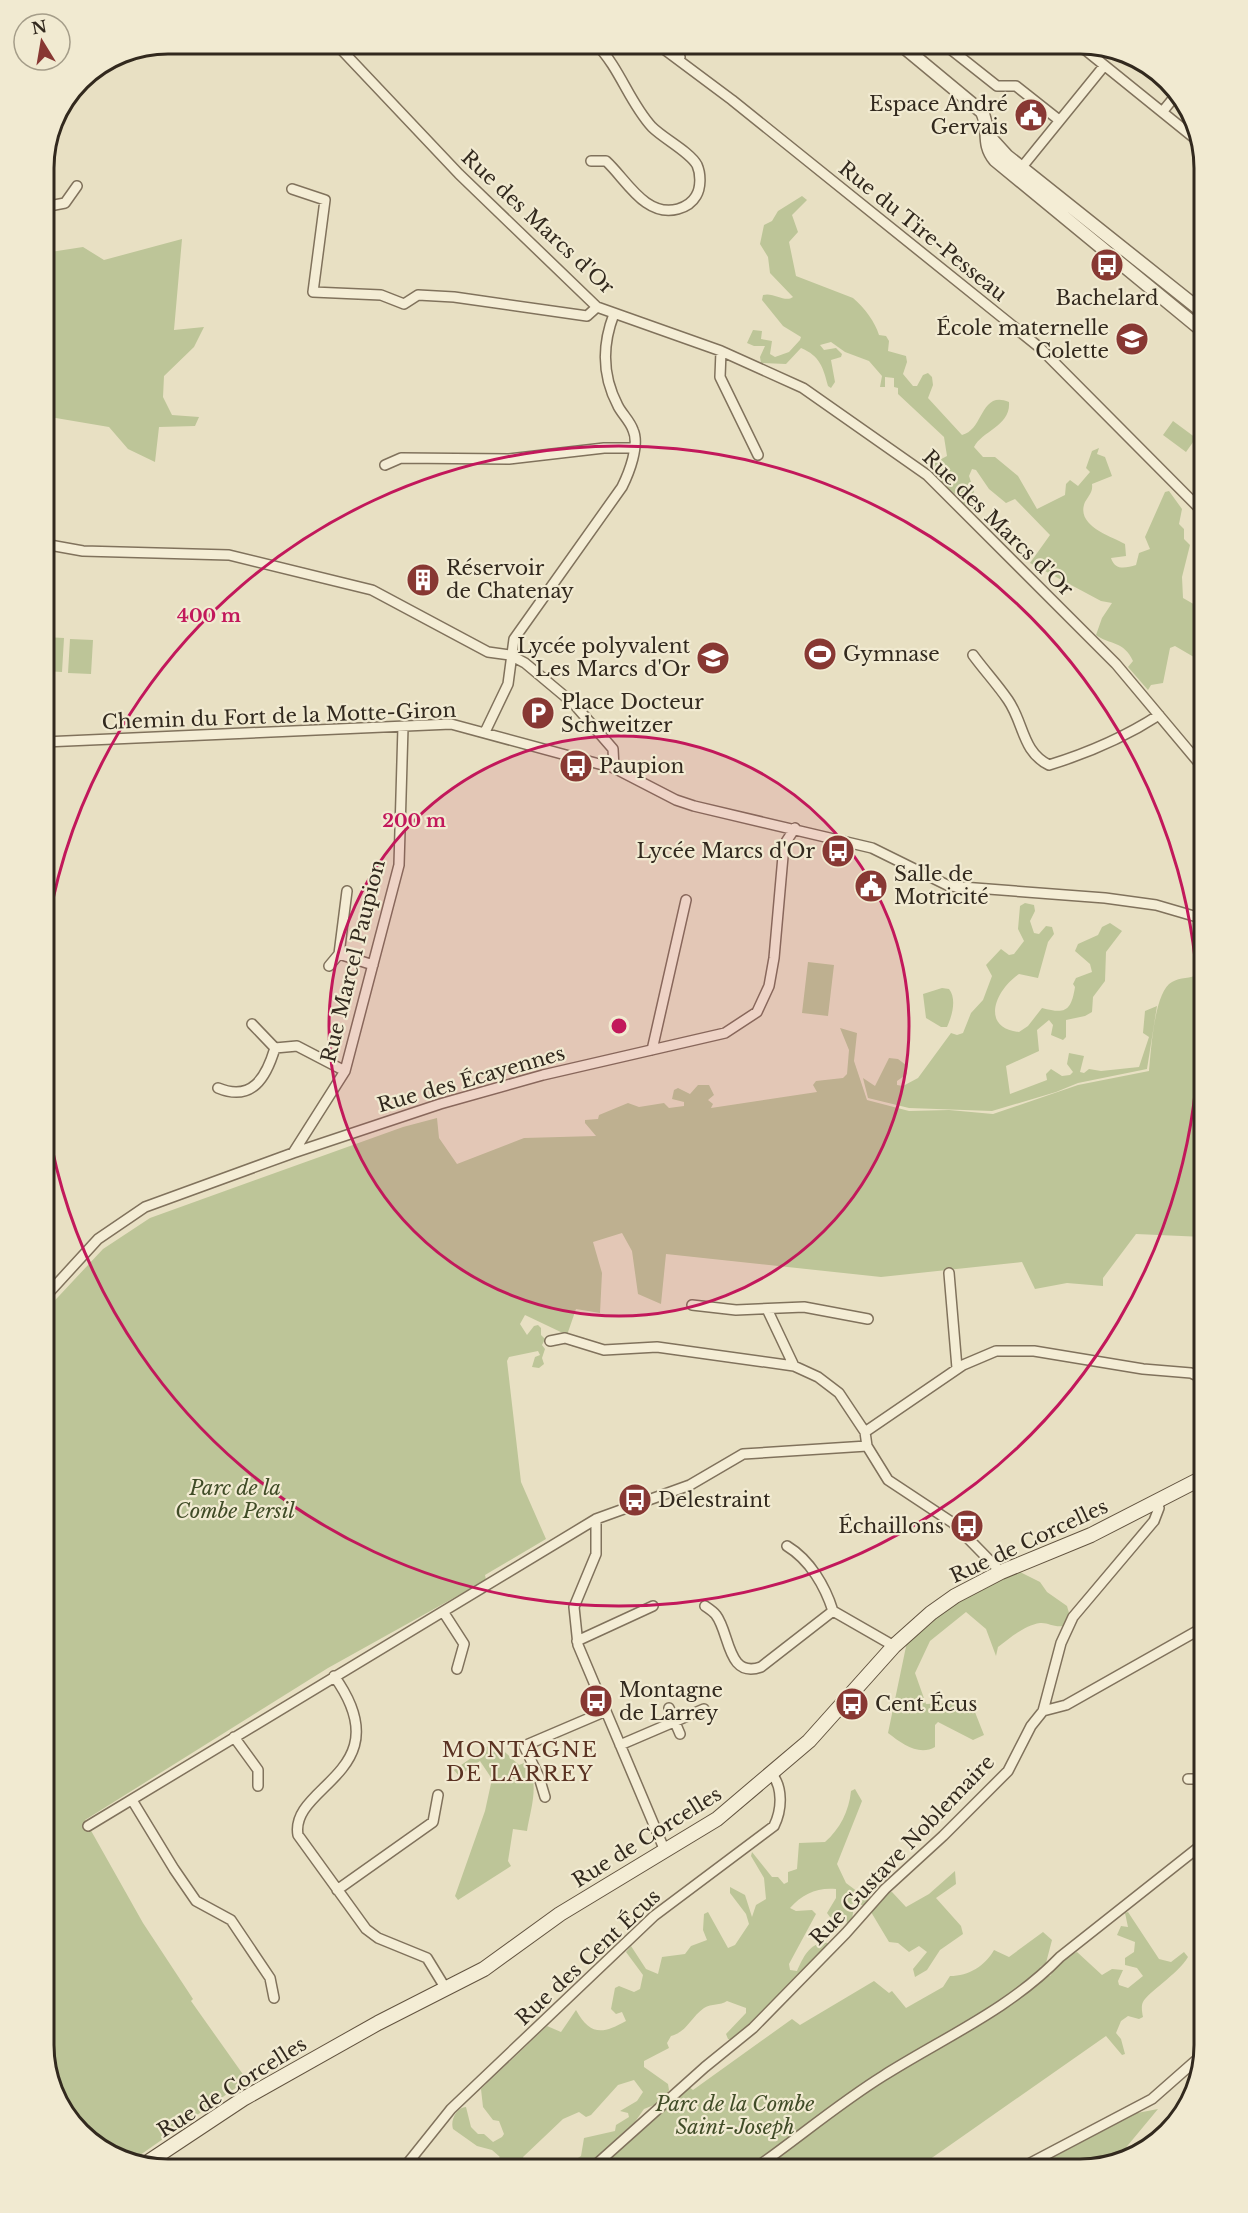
<svg xmlns="http://www.w3.org/2000/svg" width="1248" height="2213" viewBox="0 0 1248 2213" font-family="'Libre Baskerville',serif">
  <rect width="100%" height="100%" fill="#e8e0c3"/>
  <path fill="#bdc598" d="M 802,196 L 807,200 L 792,215 L 798,232 L 789,242 L 796,276 L 853,298 C 865,308 875,322 879,335 L 886,336 L 889,341 L 888,351 L 906,356 L 907,362 L 903,374 L 913,386 L 917,386 L 923,375 L 928,373 L 932,377 L 933,385 L 928,398 L 962,435 C 984,430 980,390 1009,402 C 1011,426 982,431 974,447 L 983,457 L 995,457 L 1018,476 L 1037,509 L 1065,495 L 1066,484 L 1070,480 L 1078,486 L 1090,472 L 1086,468 L 1092,451 L 1099,448 L 1097,454 L 1105,457 L 1112,476 L 1092,484 C 1093,492 1089,495 1085,502 C 1075,526 1111,536 1125,544 L 1126,556 L 1111,558 C 1115,571 1126,568 1136,565 L 1139,553 L 1150,549 L 1145,537 L 1165,492 L 1169,491 L 1182,509 L 1179,524 L 1184,529 L 1184,539 L 1190,545 L 1182,577 L 1183,598 L 1204,610 L 1204,688 L 1194,674 L 1200,664 L 1199,660 L 1175,646 L 1170,648 L 1163,683 L 1151,685 L 1148,690 L 1128,667 L 1133,661 C 1124,641 1110,645 1096,635 L 1102,618 L 1112,603 L 1101,601 L 1030,563 L 1050,535 L 1015,499 L 1006,503 L 989,489 L 976,470 L 972,469 L 969,476 L 974,491 L 970,508 L 965,507 L 959,497 L 931,476 L 932,464 L 947,456 L 944,437 L 898,394 L 898,388 L 894,387 L 894,378 L 885,377 L 885,387 L 880,387 L 882,376 L 869,361 L 845,352 L 831,342 L 820,345 L 824,350 L 836,348 L 842,354 L 841,357 L 831,360 L 835,382 L 831,388 L 828,386 C 823,367 820,356 801,348 L 786,364 L 761,363 L 760,357 L 765,346 L 754,346 L 747,343 L 753,330 L 762,331 L 761,339 L 772,341 L 770,354 L 775,357 L 789,352 L 800,340 L 801,337 L 783,326 L 762,300 L 763,295 C 774,292 785,303 793,297 L 770,273 L 768,257 L 760,244 L 764,225 L 772,221 L 778,211 Z
    M 182,239 L 174,330 L 204,327 L 194,347 L 164,376 L 163,397 L 172,415 L 199,417 L 195,426 L 159,427 L 155,462 L 128,449 L 109,427 L 44,416 L 44,253 L 83,247 L 104,260 Z
    M 1173,421 L 1196,438 L 1186,452 L 1163,435 Z
    M 44,637 L 64,638 L 62,672 L 44,671 Z
    M 70,639 L 93,640 L 91,674 L 68,673 Z
    M 1025,903 L 1034,905 L 1035,911 L 1030,921 L 1034,933 L 1039,934 L 1046,926 L 1052,927 L 1054,934 L 1048,942 L 1038,978 L 1019,974 C 995,990 980,1028 1019,1032 L 1028,1026 L 1042,1008 C 1065,1014 1071,1012 1075,987 L 1073,984 L 1076,978 L 1092,972 L 1090,964 L 1075,951 L 1078,944 L 1098,935 L 1102,927 L 1110,923 L 1122,931 L 1106,952 L 1105,981 L 1093,997 L 1092,1012 L 1085,1016 L 1066,1020 L 1066,1037 L 1063,1040 L 1051,1035 L 1053,1025 L 1049,1020 L 1037,1030 L 1039,1051 L 1006,1066 L 1010,1094 L 1047,1080 L 1046,1074 L 1051,1069 L 1062,1076 L 1070,1075 L 1073,1072 L 1067,1064 L 1069,1053 L 1084,1056 L 1080,1072 L 1084,1073 L 1089,1069 L 1101,1071 L 1139,1067 L 1149,1037 L 1143,1033 L 1145,1011 L 1157,1006 L 1147,1069 L 1078,1083 L 1056,1092 L 992,1111 L 909,1108 L 868,1098 L 863,1078 L 875,1086 L 889,1058 L 898,1059 L 906,1065 L 907,1074 L 897,1081 L 897,1085 L 903,1086 L 918,1078 L 951,1033 L 957,1035 L 963,1033 L 971,1013 L 983,1000 L 992,976 L 986,965 L 1001,949 L 1009,955 L 1014,954 L 1024,941 L 1018,929 L 1020,906 Z
    M 808,962 L 834,965 L 828,1016 L 802,1013 Z
    M 1198,974 L 1204,983 L 1204,1237 L 1136,1234 L 1103,1278 L 1103,1286 L 1067,1283 L 1035,1289 L 1022,1262 L 881,1277 L 666,1254 L 661,1304 L 638,1294 L 632,1251 L 622,1233 L 593,1242 L 602,1273 L 600,1313 L 576,1309 L 567,1335 L 525,1315 L 520,1324 L 527,1335 L 534,1326 L 538,1325 L 541,1328 L 541,1335 L 545,1339 L 542,1345 L 545,1349 L 542,1358 L 544,1364 L 539,1368 L 532,1367 L 535,1357 L 540,1355 L 538,1351 L 509,1357 L 507,1361 L 521,1482 L 546,1539 L 485,1575 L 486,1580 L 328,1668 L 85,1820 L 143,1923 L 193,1999 L 191,2001 L 247,2080 L 133,2160 L 99,2149 L 56,2100 L 44,2045 L 44,1312 L 103,1249 L 150,1218 L 403,1127 L 437,1118 L 439,1138 L 457,1164 L 524,1138 L 596,1136 L 585,1123 L 585,1120 L 598,1119 L 599,1115 L 628,1103 L 639,1107 L 664,1103 L 669,1108 L 684,1106 L 684,1102 L 672,1099 L 674,1090 L 678,1088 L 690,1094 L 698,1085 L 709,1085 L 714,1095 L 708,1100 L 713,1104 L 711,1108 L 817,1092 L 813,1085 L 816,1081 L 843,1078 L 847,1074 L 849,1050 L 840,1028 L 857,1033 L 854,1061 L 867,1100 L 909,1111 L 949,1110 L 993,1114 L 1078,1085 L 1149,1071 C 1151,1052 1154,991 1172,982 C 1180,977 1191,979 1198,974 Z
    M 942,988 L 949,989 C 957,999 952,1016 947,1027 L 941,1027 L 926,1018 L 923,994 Z
    M 1018,1571 L 1040,1582 L 1047,1592 L 1067,1606 L 1071,1620 L 1069,1625 C 1054,1629 1049,1622 1040,1623 C 1025,1625 1010,1638 998,1647 L 996,1656 L 986,1629 L 966,1612 L 930,1641 L 915,1673 L 926,1704 L 971,1702 L 984,1735 L 973,1740 L 938,1722 L 935,1725 L 935,1747 C 919,1756 902,1744 888,1733 L 908,1637 C 926,1632 932,1621 946,1610 C 968,1594 993,1581 1018,1571 Z
    M 494,1742 L 519,1765 L 524,1763 C 542,1778 530,1811 527,1831 L 513,1829 L 508,1861 L 511,1866 L 458,1900 L 455,1896 L 485,1811 L 492,1779 L 480,1761 L 459,1776 L 454,1770 Z
    M 855,1789 L 862,1801 L 837,1864 L 846,1883 L 870,1901 L 866,1906 L 854,1903 L 850,1905 L 853,1912 L 852,1921 L 847,1924 L 846,1916 L 830,1917 L 827,1913 L 836,1898 L 836,1889 C 818,1887 802,1894 790,1908 L 796,1911 L 812,1910 L 816,1914 L 789,1964 L 790,1970 L 797,1971 C 803,1958 810,1941 828,1943 C 815,1975 761,2017 733,2040 L 728,2039 L 726,2034 L 746,2013 L 746,2008 L 727,2001 C 720,2006 712,2003 704,2008 C 691,2017 687,2032 671,2036 L 667,2043 L 669,2048 L 644,2061 L 644,2067 L 668,2084 L 669,2090 L 664,2101 L 644,2109 L 625,2136 L 585,2169 L 560,2169 L 581,2156 L 584,2138 L 615,2131 L 616,2125 L 629,2117 L 628,2113 L 620,2111 L 637,2101 L 643,2092 L 634,2080 L 618,2085 L 591,2115 L 586,2117 L 579,2112 L 563,2119 L 523,2157 L 527,2169 L 487,2169 L 500,2157 L 492,2150 L 477,2146 L 453,2129 C 450,2120 457,2107 466,2107 L 471,2127 L 478,2134 L 484,2134 L 493,2142 L 502,2137 L 504,2134 L 499,2121 L 493,2120 L 483,2107 L 481,2089 L 547,2026 L 561,2032 L 576,2010 C 590,2036 603,2034 626,2021 L 622,2012 L 616,2014 L 611,2009 L 615,1988 L 619,1986 L 634,1992 L 640,1989 L 643,1975 L 626,1952 L 631,1946 L 646,1969 L 658,1974 L 662,1957 L 685,1954 L 691,1946 L 707,1940 L 703,1930 L 704,1914 L 708,1912 L 728,1948 L 735,1945 L 749,1924 L 746,1914 L 730,1893 L 730,1887 L 745,1895 L 752,1917 L 756,1905 L 766,1899 L 764,1878 L 751,1856 L 752,1852 L 772,1877 L 778,1877 L 784,1884 L 788,1882 L 788,1872 L 797,1869 L 799,1843 L 825,1842 C 840,1829 849,1811 851,1791 Z
    M 955,1871 L 956,1884 L 936,1898 L 961,1926 L 963,1934 L 940,1950 L 927,1970 L 915,1977 L 913,1969 L 927,1952 L 919,1946 L 909,1952 L 898,1943 L 889,1942 L 871,1912 L 885,1893 L 892,1892 L 906,1907 L 929,1894 Z
    M 1128,1912 L 1159,1959 L 1171,1962 L 1184,1952 L 1188,1957 C 1178,1974 1147,1993 1143,2002 C 1141,2006 1142,2012 1143,2017 L 1139,2019 L 1128,2016 L 1121,2021 L 1116,2033 L 1121,2039 L 1125,2054 L 1122,2055 L 1106,2036 L 916,2169 L 597,2169 L 689,2087 L 693,2090 L 792,2019 L 800,2025 L 874,1981 L 889,1993 L 892,1991 L 906,2008 L 943,1987 L 950,1976 C 969,1976 985,1966 994,1950 L 1009,1957 L 1043,1932 L 1052,1940 L 1046,1963 L 1040,1967 L 1050,1976 L 1063,1958 L 1077,1952 L 1102,1975 L 1112,1969 L 1123,1970 L 1118,1981 L 1119,1985 L 1128,1988 L 1143,1976 L 1137,1968 L 1125,1965 L 1125,1958 L 1134,1952 L 1135,1942 L 1117,1935 L 1121,1926 L 1128,1927 L 1125,1913 Z
    M 1158,2109 L 1114,2162 L 1080,2169 L 1031,2169 L 1137,2113 Z"/>
  <g fill="none" stroke-linecap="round" stroke-linejoin="round">
    <g stroke="#80725c" stroke-width="12">
      <path id="minor" d="M 336,44 L 459,174 L 597,307 L 721,351 L 803,388 L 927,475 L 1116,664 L 1199,763 L 1204,774
        M 657,44 L 732,100 L 1039,347 L 1204,513
        M 671,44 L 680,57
        M 944,44 L 997,86 L 1016,86 L 1059,120
        M 1078,44 L 1198,141
        M 1163,111 L 1176,95
        M 591,161 L 606,161 C 626,179 645,218 678,209 C 685,207 692,203 696,196 C 701,188 701,174 697,165 C 690,152 664,139 652,127 C 629,102 620,68 596,44
        M 1022,167 L 1104,66
        M 292,189 L 325,200 L 313,292 L 381,295 L 404,304 L 418,295 L 454,297 L 587,316 L 597,307
        M 44,207 L 65,203 L 77,186
        M 721,351 L 720,377 L 758,455
        M 385,465 L 401,458 L 509,459 L 604,448 L 633,448
        M 44,544 L 83,551 L 229,555 L 372,590 L 488,652 L 510,655 L 525,663 L 574,704 L 613,749 L 614,768
        M 973,655 C 984,670 997,684 1008,700 C 1024,723 1022,752 1049,765 C 1088,753 1125,737 1159,715
        M 485,732 L 508,684 L 514,639 L 622,487 C 629,473 640,445 633,430 C 630,421 622,414 618,406 C 602,376 602,345 614,314
        M 44,742 L 451,724 L 614,768 L 676,800 L 694,806 L 872,848 L 949,886 L 1105,898 L 1156,905 L 1204,919
        M 347,891 L 339,954 L 373,965
        M 329,966 L 339,954
        M 252,1024 L 275,1048
        M 275,1048 L 297,1046 L 345,1071
        M 652,1050 L 686,900
        M 218,1088 C 252,1102 266,1078 275,1048
        M 293,1153 L 345,1071 L 399,865 L 403,727
        M 949,1273 L 957,1368
        M 44,1298 L 98,1239 L 145,1207 L 293,1153 L 440,1104 L 543,1075 L 725,1033 L 757,1012 L 769,986 L 774,958 L 784,845 L 795,828
        M 692,1305 L 736,1310 L 804,1307 L 868,1319
        M 767,1309 L 794,1366
        M 550,1341 L 565,1338 L 604,1350 L 657,1347 L 794,1366 L 818,1377 L 839,1393 L 865,1432 L 867,1446 L 888,1480 L 953,1523 L 1001,1572
        M 865,1432 L 963,1365 L 996,1351 L 1034,1351 L 1143,1369 L 1191,1373 L 1204,1379
        M 596,1519 L 596,1554 L 574,1607 L 578,1645 L 665,1851
        M 787,1546 C 810,1560 825,1586 833,1611 L 894,1646
        M 705,1606 C 708,1608 714,1612 716,1615 C 730,1633 727,1679 761,1667 L 833,1611
        M 444,1613 L 464,1644 L 457,1669
        M 577,1641 L 653,1606
        M 334,1676 C 403,1772 289,1785 298,1835 L 366,1929 L 378,1938 L 427,1958 L 446,1989
        M 669,1708 L 680,1734
        M 1043,1711 L 1066,1705 L 1204,1627
        M 234,1737 L 258,1770 L 258,1786
        M 620,1745 L 704,1709
        M 1188,1779 L 1204,1779
        M 545,1797 L 539,1777 L 524,1746 L 606,1711
        M 132,1800 L 174,1869 L 196,1901 L 231,1920 L 270,1978 L 274,1998
        M 88,1826 L 596,1519 L 690,1485 L 743,1454 L 867,1446
        M 337,1890 L 433,1822 L 438,1795
        M 403,2169 L 451,2109 L 654,1916 L 774,1826 C 782,1810 783,1788 772,1774
        M 591,2169 L 705,2067 L 753,2028 L 846,1933 L 885,1889 L 943,1836 L 1008,1771 L 1031,1726 L 1043,1711 L 1061,1643 L 1073,1617 L 1154,1521 L 1159,1508 L 1156,1500
        M 754,2169 C 797,2139 838,2104 883,2076 C 943,2038 1010,2009 1060,1957 L 1204,1843
        M 1019,2169 L 1152,2099 L 1202,2055"/>
    </g>
    <g stroke="#80725c" stroke-width="15">
      <path id="tertiary" d="M 900,44 L 982,112 C 991,130 981,143 995,160 L 1204,332
        M 987,134 L 1007,156 L 1204,313"/>
    </g>
    <g stroke="#62533f" stroke-width="16">
      <path id="secondary" d="M 145,2164 L 243,2099 L 378,2023 L 484,1969 L 560,1914 L 717,1819 L 809,1741 L 894,1646 L 931,1613 L 955,1596 L 1001,1572 L 1091,1535 L 1204,1477"/>
    </g>
    <use href="#minor" stroke="#f4edd5" stroke-width="9"/>
    <use href="#tertiary" stroke="#f4edd5" stroke-width="12"/>
    <use href="#secondary" stroke="#f4edd5" stroke-width="14"/>
  </g>
  <circle cx="619" cy="1026" r="290" fill="#c2185b" fill-opacity=".12"/>
  <g fill="none" stroke="#c2185b" stroke-width="3">
    <circle cx="619" cy="1026" r="290"/>
    <path d="M44 950A580 580 0 1 1 44 1102"/>
  </g>
  <defs>
    <g id="civic-disc" transform="scale(1.725)"><circle r="9.5" fill="#883833" stroke="#f1ead1"/><path d="M-.6-6.5H3V-4.5H.6V-3L4-1V1h2V6H-6V1h2V-1L-.6-3ZM-1.2 2.5V6h2.4V2.5Z" fill="#fff"/></g>
    <g id="bus-disc" transform="scale(1.725)"><circle r="9.5" fill="#883833" stroke="#f1ead1"/><path d="M-5-6H5V4H4V6H2V4H-2V6H-4V4H-5ZM-3.5-4V0h7V-4ZM-3.5 1.2v1.5H-2V1.2ZM2 1.2v1.5H3.5V1.2Z" fill="#fff"/></g>
    <g id="school-disc" transform="scale(1.725)"><circle r="9.5" fill="#883833" stroke="#f1ead1"/><path d="M0-5L7-2L0 1L-7-2ZM-4 1L0 2.5L4 1V4Q0 6-4 4Z" fill="#fff"/></g>
    <g id="building-disc" transform="scale(1.725)"><circle r="9.5" fill="#883833" stroke="#f1ead1"/><path d="M-4-6H4V6H1V3H-1V6H-4ZM-2.5-4.3h1.7v1.8h-1.7ZM.8-4.3h1.7v1.8H.8ZM-2.5-1h1.7V.8h-1.7ZM.8-1h1.7V.8H.8Z" fill="#fff"/></g>
    <g id="stadium-disc" transform="scale(1.725)"><circle r="9.5" fill="#883833" stroke="#f1ead1"/><path d="M0-5a6.5 5 0 1 0 0 10a6.5 5 0 1 0 0-10ZM-3.5-1.8h7v3.6h-7Z" fill="#fff"/></g>
    <g id="parking-disc" transform="scale(1.725)"><circle r="9.5" fill="#883833" stroke="#f1ead1"/><path d="M-3.5-5.5H1a3.5 3.5 0 0 1 0 7H-1V5.5H-3.5ZM-1-3.4V-.6H.8a1.4 1.4 0 0 0 0-2.8Z" fill="#fff"/></g>
  </defs>
  <g fill-rule="evenodd">
    <use href="#civic-disc" x="1031" y="115"/>
    <use href="#bus-disc" x="1107" y="265"/>
    <use href="#school-disc" x="1132" y="339"/>
    <use href="#building-disc" x="423" y="580"/>
    <use href="#stadium-disc" x="820" y="654"/>
    <use href="#school-disc" x="713" y="658"/>
    <use href="#parking-disc" x="538" y="713"/>
    <use href="#bus-disc" x="576" y="766"/>
    <use href="#bus-disc" x="838" y="851"/>
    <use href="#civic-disc" x="871" y="886"/>
    <use href="#bus-disc" x="635" y="1500"/>
    <use href="#bus-disc" x="967" y="1526"/>
    <use href="#bus-disc" x="596" y="1701"/>
    <use href="#bus-disc" x="852" y="1704"/>
  </g>
  <g text-anchor="middle" stroke-width="4.5" stroke-linejoin="round" paint-order="stroke">
    <g font-size="20" fill="#32291e" stroke="#f1ead1" text-anchor="start">
      <text x="1008" y="111" text-anchor="end">Espace André<tspan x="1008" dy="23">Gervais</tspan></text>
      <text x="1107" y="305" text-anchor="middle">Bachelard</text>
      <text x="1109" y="335" text-anchor="end">École maternelle<tspan x="1109" dy="23">Colette</tspan></text>
      <text x="446" y="575">Réservoir<tspan x="446" dy="23">de Chatenay</tspan></text>
      <text x="690" y="653" text-anchor="end">Lycée polyvalent<tspan x="690" dy="23">Les Marcs d'Or</tspan></text>
      <text x="843" y="661">Gymnase</text>
      <text x="561" y="709">Place Docteur<tspan x="561" dy="23">Schweitzer</tspan></text>
      <text x="599" y="773">Paupion</text>
      <text x="815" y="858" text-anchor="end">Lycée Marcs d'Or</text>
      <text x="894" y="881">Salle de<tspan x="894" dy="23">Motricité</tspan></text>
      <text x="658" y="1507">Delestraint</text>
      <text x="944" y="1533" text-anchor="end">Échaillons</text>
      <text x="619" y="1697">Montagne<tspan x="619" dy="23">de Larrey</tspan></text>
      <text x="875" y="1711">Cent Écus</text>
    </g>
    <g font-size="20" fill="#32291e" stroke="#f1ead1">
      <text transform="translate(538 222) rotate(43)" y="7">Rue des Marcs d'Or</text>
      <text transform="translate(923 231) rotate(39)" y="7">Rue du Tire-Pesseau</text>
      <text transform="translate(998 523) rotate(44)" y="7">Rue des Marcs d'Or</text>
      <text transform="translate(279 716) rotate(-2)" y="7">Chemin du Fort de la Motte-Giron</text>
      <text transform="translate(353 961) rotate(-76)" y="7">Rue Marcel Paupion</text>
      <text transform="translate(471 1079) rotate(-16)" y="7">Rue des Écayennes</text>
      <text transform="translate(1029 1541) rotate(-25)" y="7">Rue de Corcelles</text>
      <text transform="translate(647 1837) rotate(-32)" y="7">Rue de Corcelles</text>
      <text transform="translate(902 1850) rotate(-46)" y="7">Rue Gustave Noblemaire</text>
      <text transform="translate(588 1957) rotate(-43)" y="7">Rue des Cent Écus</text>
      <text transform="translate(232 2087) rotate(-32)" y="7">Rue de Corcelles</text>
    </g>
    <g font-size="20" font-style="italic" fill="#404c27" stroke="#f1ead1">
      <text x="235" y="1495">Parc de la<tspan x="235" dy="23">Combe Persil</tspan></text>
      <text x="735" y="2111">Parc de la Combe<tspan x="735" dy="23">Saint-Joseph</tspan></text>
    </g>
    <g font-size="21" letter-spacing="1.5" fill="#5a3222" stroke="#f1ead1">
      <text x="520" y="1757">MONTAGNE<tspan x="520" dy="24">DE LARREY</tspan></text>
    </g>
  </g>
  <path d="M0 0H1248V2213H0ZM168 54H1080A114 114 0 0 1 1194 168V2045A114 114 0 0 1 1080 2159H168A114 114 0 0 1 54 2045V168A114 114 0 0 1 168 54Z" fill="#f1ead1" fill-rule="evenodd"/>
  <path fill="none" stroke="#32291e" stroke-width="3" d="M168 54H1080A114 114 0 0 1 1194 168V2045A114 114 0 0 1 1080 2159H168A114 114 0 0 1 54 2045V168A114 114 0 0 1 168 54Z"/>
  <circle cx="619" cy="1026" r="9" fill="#c2185b" stroke="#f1ead1" stroke-width="3"/>
  <g font-size="18" text-anchor="middle" font-weight="bold" fill="#c2185b" stroke="#f1ead1" stroke-width="4.5" stroke-linejoin="round" paint-order="stroke">
    <text x="209" y="622">400 m</text>
    <text x="414" y="827">200 m</text>
  </g>
  <g transform="translate(42 42) rotate(349)"><circle r="28" fill="#f1ead1" stroke="#a59d89" stroke-width="1.5"/>
  <path d="M0-4.5L10 22L0 15L-10 22Z" fill="#883833"/>
  <text y="-9" font-size="16" font-weight="bold" text-anchor="middle" fill="#32291e">N</text>
  </g>
</svg>
